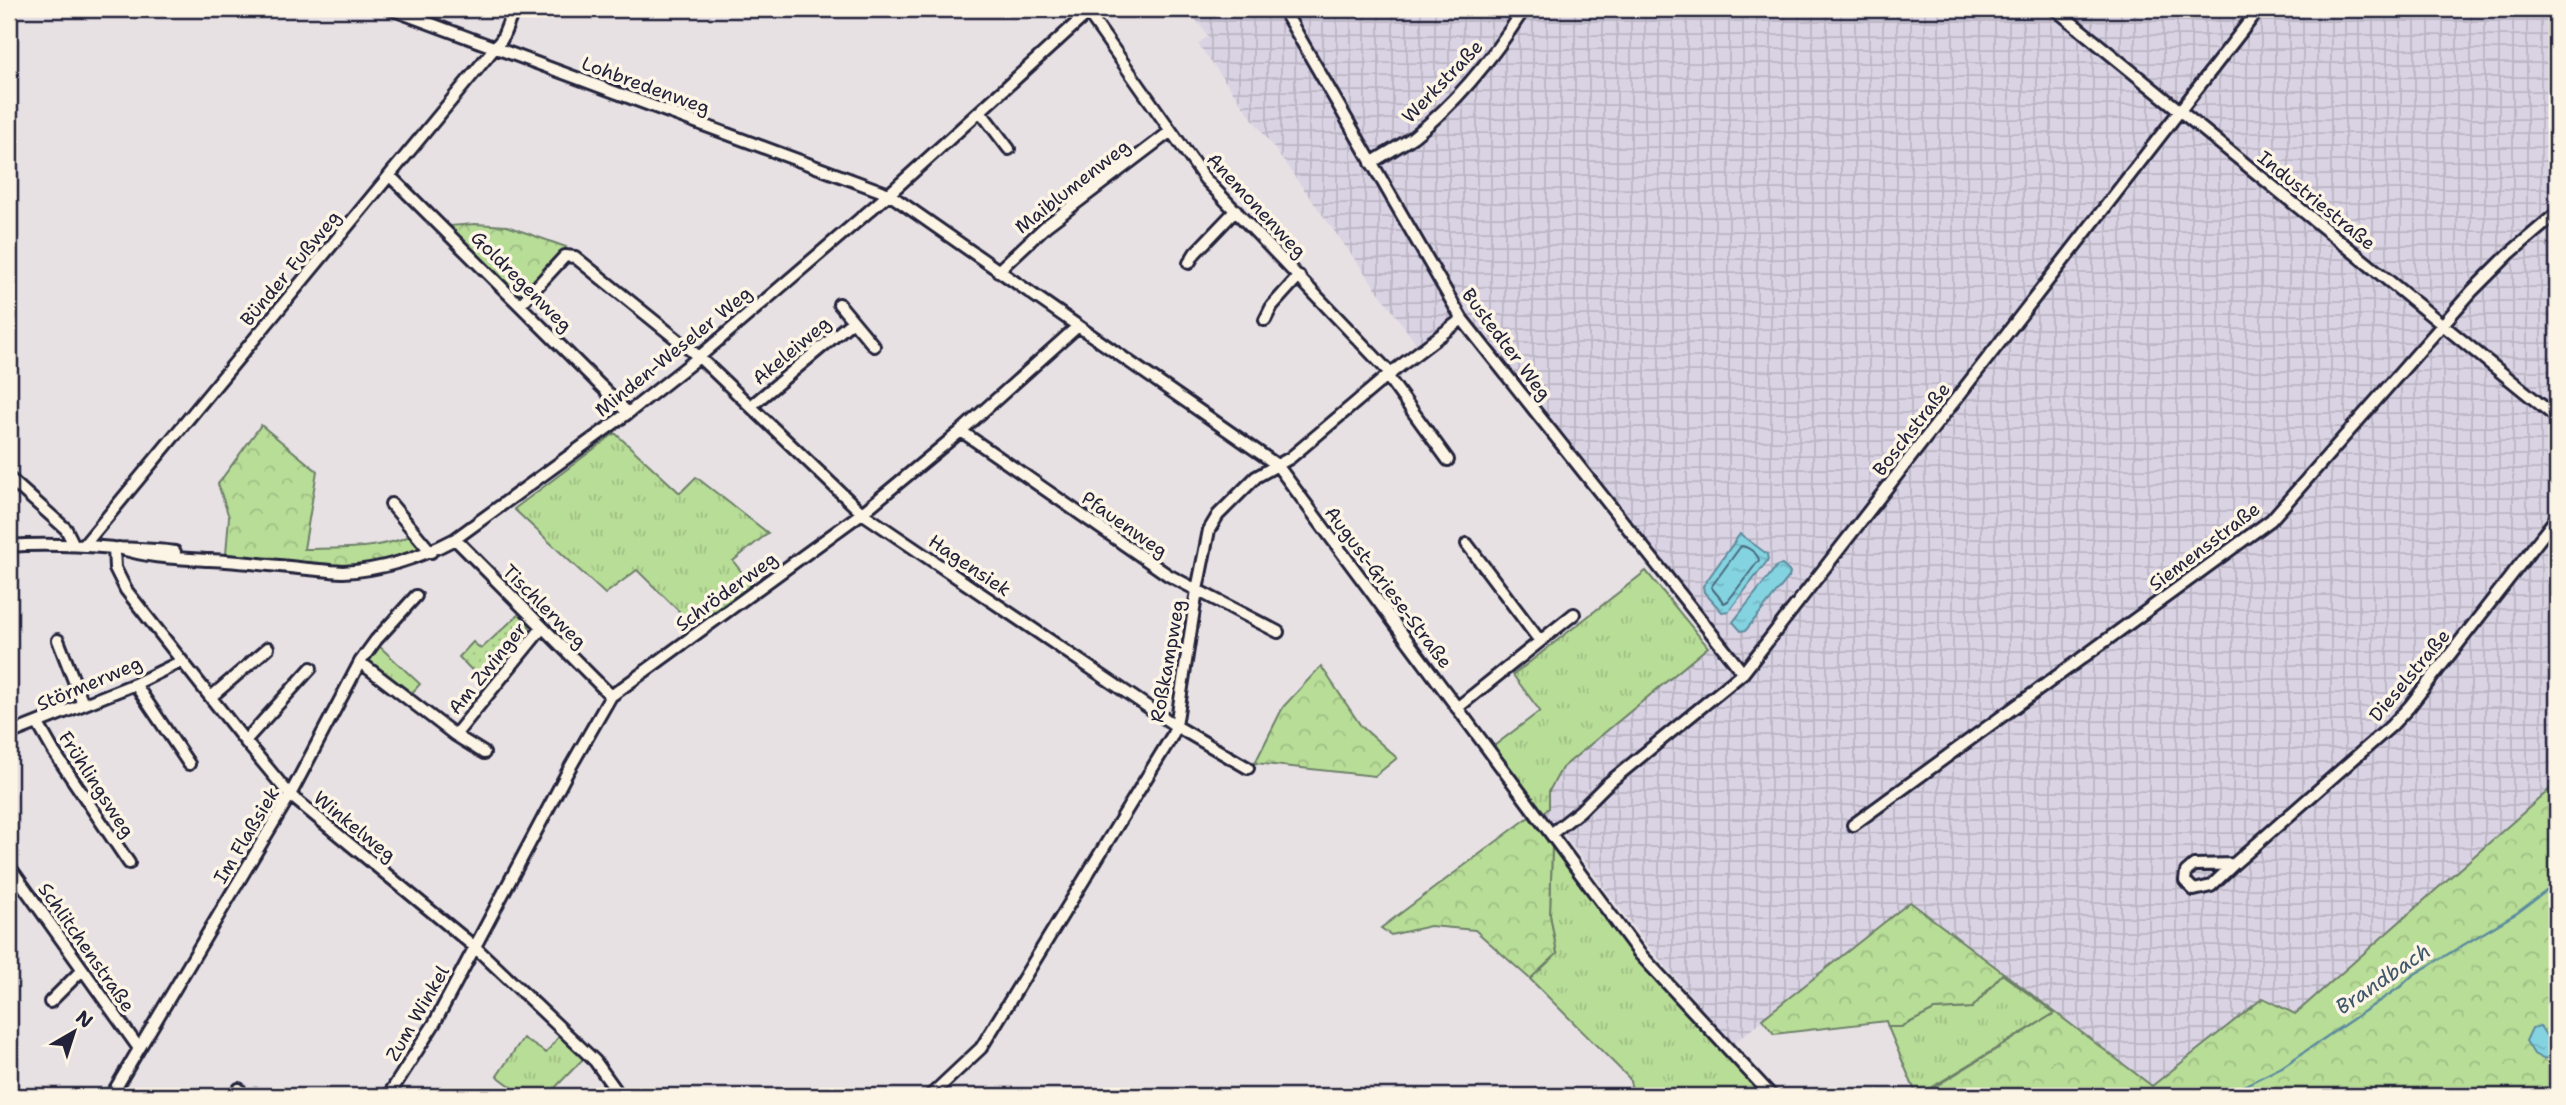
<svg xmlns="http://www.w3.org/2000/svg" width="2566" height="1105" viewBox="0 0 2566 1105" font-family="'Shantell Sans',sans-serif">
  <defs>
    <pattern id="industrial-grid" width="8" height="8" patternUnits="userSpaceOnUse" patternTransform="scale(1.75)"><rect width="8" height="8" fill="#dad3e3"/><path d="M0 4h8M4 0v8" fill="none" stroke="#bbb5c4"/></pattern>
    <pattern id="grass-tufts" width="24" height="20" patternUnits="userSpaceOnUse" patternTransform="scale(1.75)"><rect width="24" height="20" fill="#b8dd97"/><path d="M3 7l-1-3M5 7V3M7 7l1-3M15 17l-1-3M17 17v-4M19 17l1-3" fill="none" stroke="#9ebd83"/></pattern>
    <pattern id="forest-crowns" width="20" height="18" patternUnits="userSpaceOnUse" patternTransform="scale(1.75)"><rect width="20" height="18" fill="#b8dd97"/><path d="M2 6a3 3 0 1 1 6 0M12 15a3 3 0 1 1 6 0" fill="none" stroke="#9ebd83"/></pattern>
    <pattern id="garden-dots" width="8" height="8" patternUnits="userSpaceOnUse" patternTransform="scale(1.75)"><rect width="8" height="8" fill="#b8dd97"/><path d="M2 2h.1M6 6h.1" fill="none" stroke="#9ebd83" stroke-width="1.8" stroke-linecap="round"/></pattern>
    <pattern id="water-ripples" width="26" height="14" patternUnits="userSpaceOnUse" patternTransform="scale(1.75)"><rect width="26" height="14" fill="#84d3e0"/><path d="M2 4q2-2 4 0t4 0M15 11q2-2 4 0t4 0" fill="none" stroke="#72b5c1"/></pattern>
  </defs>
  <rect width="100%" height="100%" fill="#e8e1e4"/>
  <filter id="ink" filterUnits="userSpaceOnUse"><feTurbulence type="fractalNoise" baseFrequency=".0143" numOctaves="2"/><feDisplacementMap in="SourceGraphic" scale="14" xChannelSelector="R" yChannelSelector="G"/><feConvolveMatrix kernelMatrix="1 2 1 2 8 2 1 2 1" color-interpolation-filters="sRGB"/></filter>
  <g filter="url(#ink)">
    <path fill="url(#industrial-grid)" d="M 1188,9 L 2504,9 L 2518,19 L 2525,9 L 2557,9 L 2557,225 L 2543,238 L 2557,249 L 2557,783 L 2295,1014 L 2263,998 L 2152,1086 L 1910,902 L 1733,1044 L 1648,946 L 1563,833 L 1544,812 L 1549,808 L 1549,791 L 1562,768 L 1720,637 L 1475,325 L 1449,322 L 1418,346 L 1198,44 L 1208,36 Z"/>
    <path fill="url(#grass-tufts)" stroke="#6d8069" stroke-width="2" d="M 615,433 L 680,493 L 696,477 L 768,533 L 733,561 L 755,589 L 697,629 L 637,570 L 605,594 L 514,509 Z
      M 1646,571 L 1708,647 L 1562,768 L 1549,791 L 1549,808 L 1544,812 L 1494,746 L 1540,711 L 1513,675 Z
      M 378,645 L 420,684 L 412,693 L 366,658 Z
      M 1552,845 L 1566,860 L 1633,956 L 1763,1096 L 1634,1096 L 1629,1078 L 1530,979 L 1557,954 L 1550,915 Z
      M 2002,974 L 2055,1013 L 1917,1096 L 1888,1027 L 1901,1027 L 1934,1010 L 1972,1008 Z
      M 560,1035 L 584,1058 L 547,1096 L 524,1096 L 497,1076 L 523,1038 L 546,1053 Z"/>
    <path fill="url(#forest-crowns)" stroke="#6d8069" stroke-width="2" d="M 475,224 L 507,226 L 566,247 L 528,293 L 521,295 L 515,293 L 449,226 Z
      M 261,425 L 317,471 L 304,549 C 340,548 379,550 412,535 L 424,550 L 374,565 L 342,567 L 226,554 L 229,517 L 218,484 Z
      M 1321,666 L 1361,726 L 1397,758 L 1375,776 L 1255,763 L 1283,707 Z
      M 2557,783 L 2557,1096 L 1920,1096 L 2055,1013 L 2002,974 L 1972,1008 L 1934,1010 L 1901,1027 L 1888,1027 L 1886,1021 L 1774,1034 L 1762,1019 L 1910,902 L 2152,1086 L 2263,998 L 2295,1014 Z
      M 1529,817 L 1552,845 L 1550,915 L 1557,954 L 1530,979 L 1475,930 L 1430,926 L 1391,935 L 1381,928 Z"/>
    <path fill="url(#garden-dots)" stroke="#6d8069" stroke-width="2" d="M 520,613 C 526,620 532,624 529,634 L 487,686 L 459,657 L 473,642 L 481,649 Z"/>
    <path fill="url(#water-ripples)" stroke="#5d8c9e" stroke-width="2" d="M 1740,534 L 1767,554 L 1768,560 L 1729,611 L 1722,612 L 1704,592 L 1703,586 Z
      M 1782,565 L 1790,572 L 1789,577 L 1746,630 L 1741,631 L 1733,622 L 1777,566 Z
      M 2540,1026 L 2553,1046 L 2553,1056 L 2543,1059 L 2534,1054 L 2526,1041 L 2532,1028 Z"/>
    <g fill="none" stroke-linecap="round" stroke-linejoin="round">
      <path stroke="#49697d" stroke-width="2" d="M 1741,546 C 1747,546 1758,554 1759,560 L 1728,601 L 1724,603 L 1711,587 Z"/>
      <path stroke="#5d8c9e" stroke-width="2.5" d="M 2223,1096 L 2282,1067 L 2400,987 L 2413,975 L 2517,913 L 2557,883"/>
      <g stroke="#22223b" stroke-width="16">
        <path id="minor" d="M 391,9 L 889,194 L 1277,465 L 1640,954 L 1772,1096
          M 1081,9 L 1088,13 L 1205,179 L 1391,374
          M 1283,9 L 1462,319 L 1743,673
          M 2055,9 L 2557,418
          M 980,111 L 1009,149
          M 1371,163 C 1385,154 1400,146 1413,137 C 1458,102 1494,56 1524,9
          M 390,176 L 628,413
          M 1189,263 L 1195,253 L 1236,210
          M 998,271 L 1046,226 L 1171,131
          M 521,304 L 565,256 L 575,257 L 699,357 L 862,513 L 1176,726 L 1248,768
          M 839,304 L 874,346
          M 1265,320 L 1272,306 L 1299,276
          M 1387,376 L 1448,460
          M 751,406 L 853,321
          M 961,431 L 1168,575 L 1278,632
          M 9,478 L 66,529 L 73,543
          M 391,504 L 431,552
          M 455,539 L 611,696
          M 85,544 L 502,39 L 514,9
          M 1467,544 L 1540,641
          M 9,546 C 45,543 78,545 114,548 C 135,549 154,549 175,552
          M 114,548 L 115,568 L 126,590 L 245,741 L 290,795 L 476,948 L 595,1061 L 620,1096
          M 119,548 C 149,558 178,558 209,560 C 254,562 299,569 343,572 C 384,570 419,558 455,539 L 628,413 L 699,357 L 889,194 L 1092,9
          M 58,640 L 83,704
          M 360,662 L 455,735 L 542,628
          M 135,684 L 189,764
          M 211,697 L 268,648
          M 1457,708 L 1574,614
          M 38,724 L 54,752 L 129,863
          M 9,734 L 135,684 L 182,661
          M 455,735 L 484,753
          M 245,741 L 311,668
          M 1853,825 L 2271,520 L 2472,291 L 2509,254 L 2557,213
          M 1551,834 L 1580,811 L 1606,785 L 1743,673 L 2259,9
          M 2234,864 L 2211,886 L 2194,890 L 2185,881 L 2186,872 L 2194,865 L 2234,864 L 2391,726 L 2409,707 L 2557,517
          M 9,866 L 138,1047
          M 50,1002 L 82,970
          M 111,1096 L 290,795 L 360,662 L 376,640 L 416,596
          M 234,1096 L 239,1089
          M 388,1096 L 434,1024 L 568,771 L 611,696 L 862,513 L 961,431 L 1077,327
          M 930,1096 L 981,1048 L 1172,736 L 1176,726 L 1197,590 L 1209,530 L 1218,515 L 1256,477 L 1290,458 L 1387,376 L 1462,319"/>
      </g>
      <use href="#minor" stroke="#fcf5e5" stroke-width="10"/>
    </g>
  </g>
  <g text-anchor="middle" stroke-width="7" stroke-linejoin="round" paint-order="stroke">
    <g font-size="19" fill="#22223b" stroke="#fcf5e5">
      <text transform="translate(1442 81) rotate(-46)" y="7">Werkstraße</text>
      <text transform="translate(646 85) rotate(20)" y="7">Lohbredenweg</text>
      <text transform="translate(1072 186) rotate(-38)" y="7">Maiblumenweg</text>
      <text transform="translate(2317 200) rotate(39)" y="7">Industriestraße</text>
      <text transform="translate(1257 205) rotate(47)" y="7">Anemonenweg</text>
      <text transform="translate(290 268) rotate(-50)" y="7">Bünder Fußweg</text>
      <text transform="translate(522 281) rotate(45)" y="7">Goldregenweg</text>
      <text transform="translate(1507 344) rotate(53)" y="7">Bustedter Weg</text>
      <text transform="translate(791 350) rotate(-40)" y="7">Akeleiweg</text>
      <text transform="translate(673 351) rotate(-39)" y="7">Minden-Weseler Weg</text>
      <text transform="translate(1911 429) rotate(-52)" y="7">Boschstraße</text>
      <text transform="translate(1125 524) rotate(35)" y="7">Pfauenweg</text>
      <text transform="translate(2204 546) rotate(-37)" y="7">Siemensstraße</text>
      <text transform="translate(970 565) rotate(34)" y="7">Hagensiek</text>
      <text transform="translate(1389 587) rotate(53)" y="7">August-Griese-Straße</text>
      <text transform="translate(726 591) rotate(-36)" y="7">Schröderweg</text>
      <text transform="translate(545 606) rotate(45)" y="7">Tischlerweg</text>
      <text transform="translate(1167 661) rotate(-80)" y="7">Roßkampweg</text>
      <text transform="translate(487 668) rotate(-51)" y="7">Am Zwinger</text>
      <text transform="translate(2409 675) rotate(-50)" y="7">Dieselstraße</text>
      <text transform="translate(89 683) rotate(-23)" y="7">Störmerweg</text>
      <text transform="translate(97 784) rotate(57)" y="7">Frühlingsweg</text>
      <text transform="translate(355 826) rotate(39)" y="7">Winkelweg</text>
      <text transform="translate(246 835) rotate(-59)" y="7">Im Flaßsiek</text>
      <text transform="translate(87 947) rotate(55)" y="7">Schlitchenstraße</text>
      <text transform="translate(417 1013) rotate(-60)" y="7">Zum Winkel</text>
    </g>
    <g font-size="21" font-style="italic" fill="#3f576d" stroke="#fcf5e5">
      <text transform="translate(2383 979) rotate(-34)" y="7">Brandbach</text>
    </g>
  </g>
  <rect width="2566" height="1105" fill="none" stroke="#fcf5e5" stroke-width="35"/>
  <rect x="18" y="18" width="2531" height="1070" fill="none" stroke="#22223b" stroke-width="2.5" filter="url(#ink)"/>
  <g transform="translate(74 1032) rotate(39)" stroke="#fcf5e5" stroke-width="5" paint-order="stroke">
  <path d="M0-5L12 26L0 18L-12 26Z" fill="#22223b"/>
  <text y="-10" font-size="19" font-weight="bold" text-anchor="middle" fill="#22223b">N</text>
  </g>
</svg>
